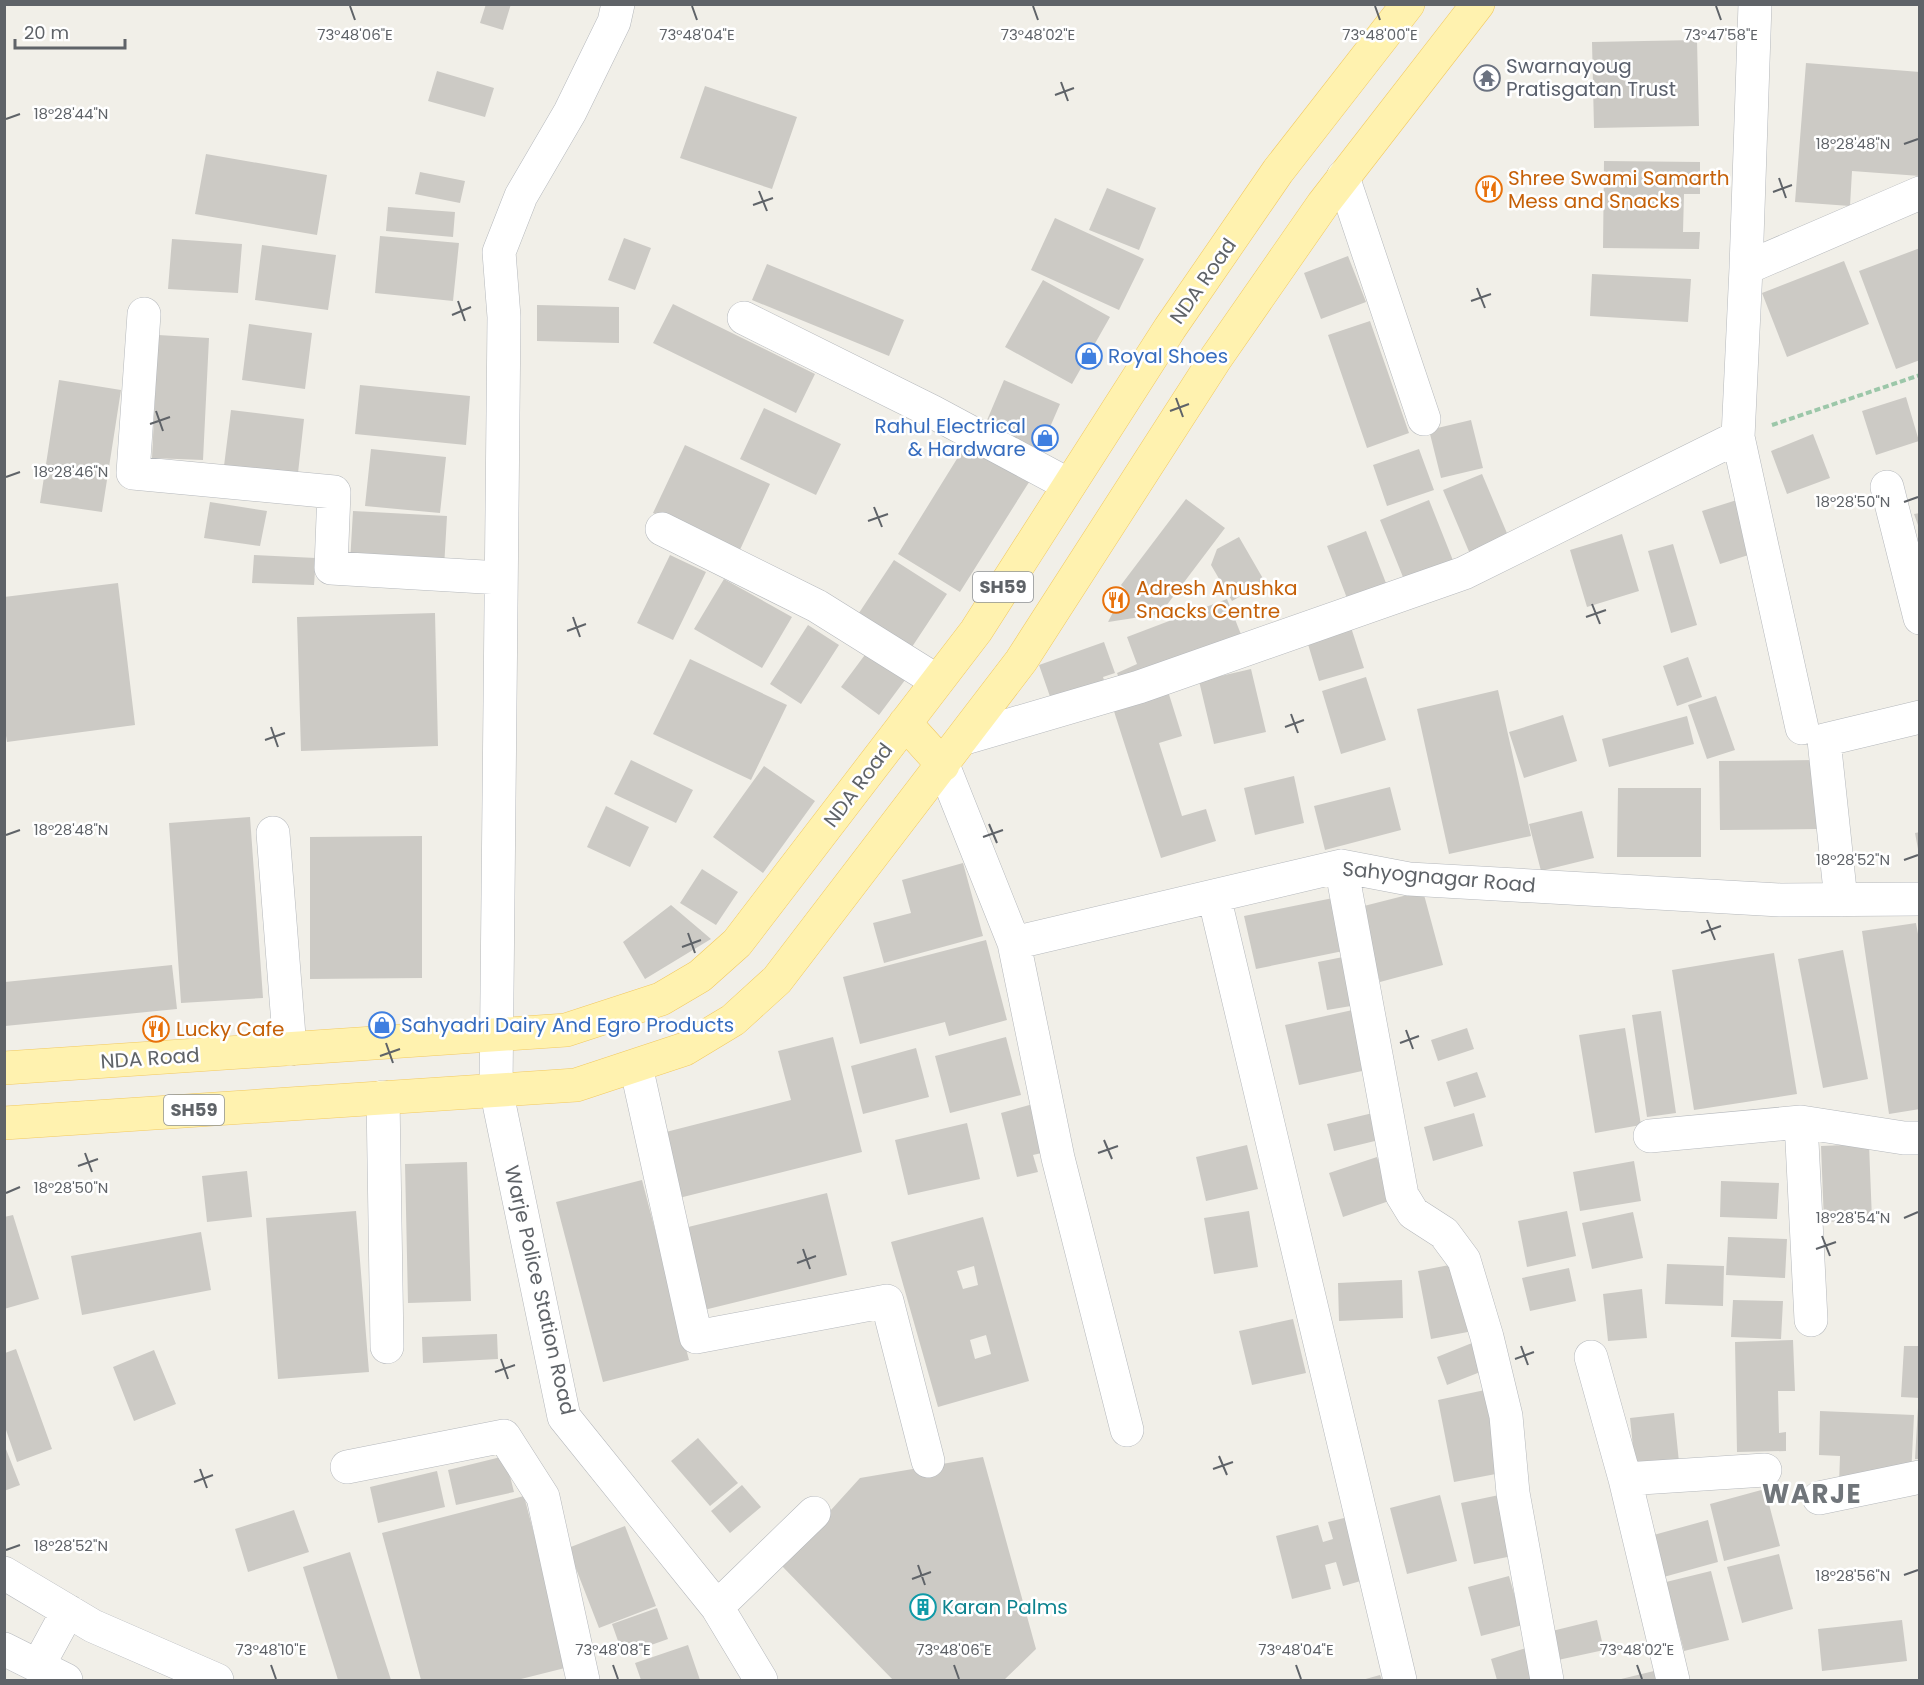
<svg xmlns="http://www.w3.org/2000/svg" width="1924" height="1685" viewBox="0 0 1924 1685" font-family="Poppins,sans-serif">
  <rect width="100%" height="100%" fill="#f1efe8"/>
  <path fill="#cccac5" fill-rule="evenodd" d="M 486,4 L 511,4 L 503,30 L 480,23 Z
    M 1697,40 L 1699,126 L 1594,128 L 1592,42 Z
    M 1806,63 L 1920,72 L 1920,176 L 1852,171 L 1850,206 L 1795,202 Z
    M 437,71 L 494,88 L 485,117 L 428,101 Z
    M 705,86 L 797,117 L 772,189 L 680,158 Z
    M 206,154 L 327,175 L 317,235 L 195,214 Z
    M 1604,161 L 1700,162 L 1700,194 L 1684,194 L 1683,232 L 1700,232 L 1699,249 L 1603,248 Z
    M 420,172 L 465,181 L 460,203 L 415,194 Z
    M 1107,188 L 1156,208 L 1139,250 L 1089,230 Z
    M 388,207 L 455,212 L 453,237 L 386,231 Z
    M 1055,218 L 1144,259 L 1119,310 L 1031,270 Z
    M 380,236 L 459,243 L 453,301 L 375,293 Z
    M 624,238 L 651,248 L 635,290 L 608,280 Z
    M 172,239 L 242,244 L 238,293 L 168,289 Z
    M 262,245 L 336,255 L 328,310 L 255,300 Z
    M 1920,248 L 1920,360 L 1896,369 L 1859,271 Z
    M 1348,256 L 1366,302 L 1321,319 L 1304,273 Z
    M 1844,261 L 1869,324 L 1787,357 L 1762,293 Z
    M 767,264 L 904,320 L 889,356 L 752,300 Z
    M 1592,274 L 1691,279 L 1688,322 L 1590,316 Z
    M 1043,280 L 1110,317 L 1072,384 L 1005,347 Z
    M 673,304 L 815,374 L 796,413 L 653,343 Z
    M 537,305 L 619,307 L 619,343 L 537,341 Z
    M 1370,321 L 1409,433 L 1367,448 L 1328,335 Z
    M 249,324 L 312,333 L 305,389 L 242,380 Z
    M 158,335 L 209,338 L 203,460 L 152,458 Z
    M 59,380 L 121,390 L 102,512 L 40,503 Z
    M 1004,380 L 1060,404 L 1038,455 L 982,432 Z
    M 360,385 L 470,396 L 466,445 L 355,434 Z
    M 1906,397 L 1919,441 L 1876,455 L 1862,411 Z
    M 764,408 L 841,444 L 816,495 L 740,459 Z
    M 231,410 L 304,419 L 297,482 L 223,474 Z
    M 1471,420 L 1483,468 L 1441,478 L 1429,430 Z
    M 1813,434 L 1830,478 L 1787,494 L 1771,451 Z
    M 968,441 L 1031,479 L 960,592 L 898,554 Z
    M 685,445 L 770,484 L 739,552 L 653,513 Z
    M 371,449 L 446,457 L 440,513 L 365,506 Z
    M 1419,449 L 1434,490 L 1387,506 L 1373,465 Z
    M 1482,474 L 1509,538 L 1470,554 L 1443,490 Z
    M 1186,499 L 1225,528 L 1160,614 L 1108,622 L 1125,589 L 1121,585 Z
    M 1740,499 L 1758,552 L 1720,564 L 1702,511 Z
    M 1429,500 L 1456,568 L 1407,587 L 1380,520 Z
    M 210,502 L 267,511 L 260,546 L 204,538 Z
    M 353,511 L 447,516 L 444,568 L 350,563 Z
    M 1920,513 L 1920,528 L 1919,528 L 1914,514 Z
    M 1366,531 L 1389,591 L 1350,606 L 1327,546 Z
    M 1622,534 L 1639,591 L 1587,607 L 1570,550 Z
    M 1239,537 L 1265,582 L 1232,601 L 1211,565 L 1217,549 Z
    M 1673,544 L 1697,625 L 1671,633 L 1648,551 Z
    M 254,555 L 316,558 L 314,585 L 252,583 Z
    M 670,555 L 706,572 L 673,640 L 637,623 Z
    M 894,560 L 947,594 L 906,656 L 853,622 Z
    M 724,579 L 792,617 L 762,668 L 694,629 Z
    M 118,583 L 135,725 L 7,742 L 4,723 L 4,597 Z
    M 1227,599 L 1244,642 L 1123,688 L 1117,673 L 1137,664 L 1127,637 Z
    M 435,613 L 438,746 L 301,751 L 297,617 Z
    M 1349,621 L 1364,668 L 1319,681 L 1305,634 Z
    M 808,625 L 839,645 L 801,704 L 770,684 Z
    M 1104,642 L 1115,673 L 1103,677 L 1107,690 L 1054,708 L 1039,665 Z
    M 870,648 L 908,676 L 879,715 L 841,687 Z
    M 1688,657 L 1702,697 L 1677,706 L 1663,666 Z
    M 690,659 L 787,705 L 751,780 L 653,734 Z
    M 1251,669 L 1266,732 L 1214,744 L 1199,681 Z
    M 1366,677 L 1386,740 L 1341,754 L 1322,691 Z
    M 1167,688 L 1182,736 L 1159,743 L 1182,816 L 1206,809 L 1216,841 L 1161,858 L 1112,705 Z
    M 1498,690 L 1531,836 L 1449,854 L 1417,709 Z
    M 1716,696 L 1735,750 L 1707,759 L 1688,705 Z
    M 1563,715 L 1577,761 L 1524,778 L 1509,732 Z
    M 1687,716 L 1694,744 L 1609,767 L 1602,739 Z
    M 631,760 L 693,790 L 676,823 L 614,794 Z
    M 1817,760 L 1817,829 L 1720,830 L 1719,761 Z
    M 764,766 L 815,801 L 763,873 L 713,837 Z
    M 1294,776 L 1304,823 L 1255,835 L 1244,788 Z
    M 1390,787 L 1401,830 L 1325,850 L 1314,806 Z
    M 1618,788 L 1701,788 L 1701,857 L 1617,857 Z
    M 606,806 L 649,827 L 630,867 L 587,847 Z
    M 1582,811 L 1594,858 L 1541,871 L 1529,824 Z
    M 250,817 L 263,998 L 181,1003 L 169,823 Z
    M 1920,832 L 1920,848 L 1918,849 L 1915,833 Z
    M 422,836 L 422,978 L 310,979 L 310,837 Z
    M 963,863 L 983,936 L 884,963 L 873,923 L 911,913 L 902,880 Z
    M 702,869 L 738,892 L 716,925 L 680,903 Z
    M 1423,891 L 1443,965 L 1380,982 L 1360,907 Z
    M 1338,897 L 1348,950 L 1256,969 L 1244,916 Z
    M 671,905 L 711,939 L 645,979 L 623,942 Z
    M 1916,923 L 1920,945 L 1920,1109 L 1889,1114 L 1862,931 Z
    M 986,940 L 1007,1020 L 949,1036 L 945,1022 L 860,1044 L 843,977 Z
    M 1843,950 L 1868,1079 L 1823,1088 L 1798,959 Z
    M 1774,953 L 1797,1094 L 1694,1110 L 1672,970 Z
    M 1348,956 L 1357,1005 L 1327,1010 L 1318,962 Z
    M 172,965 L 177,1009 L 5,1026 L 5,982 Z
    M 1357,1009 L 1371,1069 L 1299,1085 L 1285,1025 Z
    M 1661,1011 L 1676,1113 L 1647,1117 L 1632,1015 Z
    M 1467,1028 L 1474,1049 L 1438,1061 L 1431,1040 Z
    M 1625,1028 L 1641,1125 L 1595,1133 L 1579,1035 Z
    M 833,1037 L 862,1152 L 679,1198 L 662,1133 L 791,1100 L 778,1051 Z
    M 1006,1037 L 1021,1095 L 950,1113 L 935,1056 Z
    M 916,1048 L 929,1097 L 863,1114 L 851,1066 Z
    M 1477,1072 L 1486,1097 L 1454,1107 L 1446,1082 Z
    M 1033,1104 L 1046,1152 L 1033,1155 L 1038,1172 L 1017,1177 L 1001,1113 Z
    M 1377,1112 L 1383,1139 L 1334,1151 L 1327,1124 Z
    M 1474,1113 L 1483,1146 L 1433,1161 L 1424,1127 Z
    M 967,1123 L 980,1179 L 908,1195 L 895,1140 Z
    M 1869,1144 L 1872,1220 L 1824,1222 L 1821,1146 Z
    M 1247,1145 L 1258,1189 L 1206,1201 L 1196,1157 Z
    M 1377,1157 L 1392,1200 L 1343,1217 L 1329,1173 Z
    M 1634,1161 L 1641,1201 L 1580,1211 L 1573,1172 Z
    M 467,1162 L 471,1301 L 408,1303 L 405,1164 Z
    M 247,1171 L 252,1217 L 207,1222 L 202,1176 Z
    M 642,1180 L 689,1360 L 603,1382 L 556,1202 Z
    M 1721,1181 L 1779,1183 L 1777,1219 L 1720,1217 Z
    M 827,1193 L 847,1275 L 704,1310 L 684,1228 Z
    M 356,1211 L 369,1372 L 278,1379 L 266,1218 Z
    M 1249,1211 L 1258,1267 L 1214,1274 L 1204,1218 Z
    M 1567,1211 L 1576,1256 L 1527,1267 L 1518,1221 Z
    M 1633,1212 L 1643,1258 L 1592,1269 L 1582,1223 Z
    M 13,1215 L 39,1299 L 4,1309 L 4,1217 Z
    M 983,1217 L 1029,1381 L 938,1407 L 891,1242 ZM 974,1266 L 978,1285 L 963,1289 L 957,1271 ZM 986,1335 L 991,1354 L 975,1359 L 970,1340 Z
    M 201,1232 L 211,1290 L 82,1315 L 71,1256 Z
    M 1728,1237 L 1787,1239 L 1785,1278 L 1726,1275 Z
    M 1460,1263 L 1473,1331 L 1431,1339 L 1418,1271 Z
    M 1667,1264 L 1724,1266 L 1723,1306 L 1665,1304 Z
    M 1569,1268 L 1576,1301 L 1530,1311 L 1522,1278 Z
    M 1402,1280 L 1403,1318 L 1339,1321 L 1338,1283 Z
    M 1642,1289 L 1647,1338 L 1608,1341 L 1603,1294 Z
    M 1733,1300 L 1783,1301 L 1781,1339 L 1731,1337 Z
    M 1293,1319 L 1306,1373 L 1252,1385 L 1239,1331 Z
    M 497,1334 L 498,1359 L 423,1363 L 422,1337 Z
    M 1793,1340 L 1795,1391 L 1778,1391 L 1779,1433 L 1786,1432 L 1786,1451 L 1737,1452 L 1735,1342 Z
    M 1477,1341 L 1488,1369 L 1447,1385 L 1437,1357 Z
    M 1904,1346 L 1920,1346 L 1920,1398 L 1901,1397 Z
    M 16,1349 L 52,1449 L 17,1462 L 5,1427 L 5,1353 Z
    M 154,1350 L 176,1404 L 134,1421 L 113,1367 Z
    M 1485,1390 L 1501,1473 L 1454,1482 L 1438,1400 Z
    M 1918,1408 L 1920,1408 L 1920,1459 L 1915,1459 Z
    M 1820,1411 L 1914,1415 L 1911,1477 L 1839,1484 L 1840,1456 L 1819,1455 Z
    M 1674,1413 L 1680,1472 L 1636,1476 L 1630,1418 Z
    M 698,1438 L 738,1483 L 710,1506 L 671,1461 Z
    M 4,1444 L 20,1485 L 4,1491 Z
    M 505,1456 L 514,1492 L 456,1505 L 448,1470 Z
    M 983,1457 L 1036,1649 L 1004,1680 L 893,1680 L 781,1565 L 860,1478 Z
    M 437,1471 L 445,1507 L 378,1523 L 370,1487 Z
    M 742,1485 L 761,1507 L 730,1533 L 711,1511 Z
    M 1765,1489 L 1780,1546 L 1724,1561 L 1710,1504 Z
    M 1440,1495 L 1457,1561 L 1407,1574 L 1390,1508 Z
    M 1499,1495 L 1512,1556 L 1474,1564 L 1461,1503 Z
    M 524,1496 L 569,1667 L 517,1680 L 421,1680 L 382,1533 Z
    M 294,1510 L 309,1552 L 248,1572 L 235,1529 Z
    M 1352,1516 L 1368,1579 L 1343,1586 L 1336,1562 L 1325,1565 L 1331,1589 L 1292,1599 L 1276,1536 L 1318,1525 L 1323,1542 L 1333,1539 L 1328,1522 Z
    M 1708,1520 L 1718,1562 L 1660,1578 L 1650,1536 Z
    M 625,1526 L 656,1606 L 599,1628 L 568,1548 Z
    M 350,1552 L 391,1680 L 338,1680 L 303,1567 Z
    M 1779,1554 L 1793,1609 L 1742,1623 L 1727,1567 Z
    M 1711,1571 L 1729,1640 L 1684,1651 L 1666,1582 Z
    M 1509,1576 L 1523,1625 L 1481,1636 L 1468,1587 Z
    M 657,1608 L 668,1639 L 623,1655 L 612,1624 Z
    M 1597,1620 L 1604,1650 L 1558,1660 L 1552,1631 Z
    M 1902,1620 L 1907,1661 L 1822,1671 L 1818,1629 Z
    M 688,1645 L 700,1680 L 641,1680 L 635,1663 Z
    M 1529,1647 L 1539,1680 L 1497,1680 L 1491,1659 Z
    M 1654,1671 L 1656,1680 L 1617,1680 Z
    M 1380,1675 L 1382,1680 L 1362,1680 Z"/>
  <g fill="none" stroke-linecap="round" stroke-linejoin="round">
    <g stroke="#b5b8bc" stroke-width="34">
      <path id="minor" d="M 618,4 L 614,22 L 570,112 L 521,196 L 499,252 L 504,317 L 496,1089 L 564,1417 L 717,1607 L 761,1680
        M 1755,4 L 1746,268 L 1920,193
        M 1343,177 L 1424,419
        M 1746,268 L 1738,437 L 1802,728
        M 144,314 L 133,473 L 334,492 L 331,568 L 501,578
        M 744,318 L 933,412 L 1069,485
        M 1887,487 L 1920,618
        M 662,529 L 817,606 L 937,681
        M 962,739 L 1139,687 L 1464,573 L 1738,437
        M 943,765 L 1014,943 L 1341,866 L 1409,879 L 1780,900 L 1920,899
        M 273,833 L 290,1049
        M 1341,866 L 1402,1195 L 1413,1213 L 1444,1233 L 1464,1260 L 1487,1337 L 1506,1416 L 1513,1493 L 1547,1680
        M 1214,896 L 1400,1680
        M 1841,900 L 1824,740 L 1920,717
        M 1014,943 L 1058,1158 L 1127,1430
        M 636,1066 L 696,1337 L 887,1301 L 928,1461
        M 383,1097 L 387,1347
        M 1801,1122 L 1811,1320
        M 1650,1136 L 1801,1122 L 1904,1138 L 1920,1138
        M 1591,1357 L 1625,1479 L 1673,1680
        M 347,1467 L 504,1436 L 543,1497 L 583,1680
        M 1625,1479 L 1765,1470
        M 1819,1498 L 1920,1477
        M 4,1573 L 93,1626 L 217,1680
        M 717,1607 L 814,1513
        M 4,1649 L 66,1680
        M 38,1666 L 68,1611"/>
    </g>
    <g stroke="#f2c960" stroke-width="34">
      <path id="major" d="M 905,723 L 943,765
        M 4,1068 L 566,1030 L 661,999 L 700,976 L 737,943 L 976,631 L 1170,328 L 1278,171 L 1408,4
        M 4,1123 L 576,1085 L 685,1049 L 733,1020 L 777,980 L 1021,661 L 1216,358 L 1323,204 L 1478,4"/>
    </g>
    <path stroke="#9cc7a9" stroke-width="4" stroke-dasharray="6 3" stroke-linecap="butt" d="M 1772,425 L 1920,375"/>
    <use href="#minor" stroke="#fff" stroke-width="33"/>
    <use href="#major" stroke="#fff2af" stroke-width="33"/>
  </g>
  <path fill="none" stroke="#5f6368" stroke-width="2" d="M 350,6 L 355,20M 692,6 L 697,20M 1033,6 L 1038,20M 1375,6 L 1380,20M 1716,6 L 1721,20M 1061,82 L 1068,101M 1055,95 L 1074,88M 6,119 L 20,114M 1904,144 L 1918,139M 1779,178 L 1786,198M 759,191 L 767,211M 1773,192 L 1792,185M 753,205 L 773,198M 1477,288 L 1485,308M 458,301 L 465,321M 1471,301 L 1491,294M 452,315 L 471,307M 1176,398 L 1183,417M 156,411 L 163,431M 1170,411 L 1189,404M 150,424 L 170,417M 6,477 L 20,472M 1904,502 L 1918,497M 874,507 L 882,527M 868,521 L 888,514M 1592,604 L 1600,624M 573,617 L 580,637M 1586,617 L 1606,610M 567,631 L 586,624M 1291,714 L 1298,733M 271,727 L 278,747M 1285,727 L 1304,720M 265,740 L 285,733M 989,824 L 997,843M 6,835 L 20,830M 983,837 L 1003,830M 1904,860 L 1918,855M 1707,920 L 1715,940M 688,933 L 695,953M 1701,933 L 1721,926M 682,947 L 701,940M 1406,1030 L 1413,1049M 386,1043 L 393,1063M 1400,1043 L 1419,1036M 380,1056 L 400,1049M 1104,1140 L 1112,1159M 85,1153 L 92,1172M 1098,1153 L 1118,1146M 78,1166 L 98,1159M 6,1193 L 20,1187M 1904,1218 L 1918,1212M 1822,1236 L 1830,1256M 803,1249 L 810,1269M 1816,1249 L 1836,1242M 797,1263 L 816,1256M 1521,1346 L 1528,1365M 501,1359 L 508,1379M 1515,1359 L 1534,1352M 495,1372 L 515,1365M 1219,1456 L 1227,1475M 200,1469 L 207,1488M 1213,1469 L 1233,1462M 194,1482 L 213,1475M 6,1550 L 20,1545M 918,1565 L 925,1585M 1904,1575 L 1918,1570M 912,1579 L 931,1572M 271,1665 L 276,1679M 613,1665 L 618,1679M 954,1665 L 959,1679M 1296,1665 L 1301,1679M 1637,1665 L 1642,1679"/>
  <defs>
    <g id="temple-ring" transform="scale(1.35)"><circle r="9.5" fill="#fff" stroke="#6b7280" stroke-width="1.5"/><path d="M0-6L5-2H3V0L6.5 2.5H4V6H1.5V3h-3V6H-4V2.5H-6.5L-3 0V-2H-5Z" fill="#6b7280"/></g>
    <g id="restaurant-ring" transform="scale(1.35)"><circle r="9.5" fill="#fff" stroke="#e8710a" stroke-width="1.5"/><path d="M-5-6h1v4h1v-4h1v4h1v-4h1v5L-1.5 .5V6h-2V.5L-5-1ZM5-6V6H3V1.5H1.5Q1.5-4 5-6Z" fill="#e8710a"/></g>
    <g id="shop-ring" transform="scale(1.35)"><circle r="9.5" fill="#fff" stroke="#3f7fe0" stroke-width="1.5"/><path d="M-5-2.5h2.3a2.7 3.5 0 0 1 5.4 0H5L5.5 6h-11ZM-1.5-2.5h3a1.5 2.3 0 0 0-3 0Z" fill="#3f7fe0"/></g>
    <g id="building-ring" transform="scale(1.35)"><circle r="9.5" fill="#fff" stroke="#0f9aa8" stroke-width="1.5"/><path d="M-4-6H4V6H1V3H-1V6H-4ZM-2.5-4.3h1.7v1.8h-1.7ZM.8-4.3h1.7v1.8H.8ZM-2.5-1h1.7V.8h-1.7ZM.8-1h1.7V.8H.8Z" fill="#0f9aa8"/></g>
  </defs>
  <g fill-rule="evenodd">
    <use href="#temple-ring" x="1487" y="78"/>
    <use href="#restaurant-ring" x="1489" y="189"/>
    <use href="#shop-ring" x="1089" y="356"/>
    <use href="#shop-ring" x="1045" y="438"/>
    <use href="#restaurant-ring" x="1116" y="600"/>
    <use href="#shop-ring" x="382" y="1025"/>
    <use href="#restaurant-ring" x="156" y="1029"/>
    <use href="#building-ring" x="923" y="1607"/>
  </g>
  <g text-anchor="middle" stroke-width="5" stroke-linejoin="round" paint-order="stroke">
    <g fill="#fff" stroke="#8f9295" stroke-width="1.5">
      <rect x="973" y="572" width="60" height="30" rx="4.5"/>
      <rect x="164" y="1095" width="60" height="30" rx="4.5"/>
    </g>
    <g font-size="18" font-weight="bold" fill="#5f6368">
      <text x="1003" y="593">SH59</text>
      <text x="194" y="1116">SH59</text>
    </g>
    <g font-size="20" fill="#5b616d" stroke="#fff" text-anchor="start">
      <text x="1506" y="73">Swarnayoug<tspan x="1506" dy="23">Pratisgatan Trust</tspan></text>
    </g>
    <g font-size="20" fill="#c56008" stroke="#fff" text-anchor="start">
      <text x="1508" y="185">Shree Swami Samarth<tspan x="1508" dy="23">Mess and Snacks</tspan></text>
      <text x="1136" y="595">Adresh Anushka<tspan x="1136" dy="23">Snacks Centre</tspan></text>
      <text x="176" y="1036">Lucky Cafe</text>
    </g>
    <g font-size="20" fill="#5f6368" stroke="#fff">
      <text transform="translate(1203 281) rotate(-55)" y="7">NDA Road</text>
      <text transform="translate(858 785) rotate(-53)" y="7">NDA Road</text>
      <text transform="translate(1439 877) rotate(5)" y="7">Sahyognagar Road</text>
      <text transform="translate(150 1058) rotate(-4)" y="7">NDA Road</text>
      <text transform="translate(540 1290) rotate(77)" y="7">Warje Police Station Road</text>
    </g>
    <g font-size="20" fill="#366cbe" stroke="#fff" text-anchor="start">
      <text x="1108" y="363">Royal Shoes</text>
      <text x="1026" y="433" text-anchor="end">Rahul Electrical<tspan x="1026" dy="23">&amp; Hardware</tspan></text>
      <text x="401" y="1032">Sahyadri Dairy And Egro Products</text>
    </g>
    <g font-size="20" fill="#0d838f" stroke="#fff" text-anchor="start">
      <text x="942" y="1614">Karan Palms</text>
    </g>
    <g font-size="26" font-weight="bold" letter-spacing="1.5" fill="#70757a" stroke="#fff">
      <text x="1812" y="1503">WARJE</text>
    </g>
  </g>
  <g font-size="15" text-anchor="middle" fill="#5f6368" stroke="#fff" stroke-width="5" stroke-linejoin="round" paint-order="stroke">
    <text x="355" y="40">73°48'06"E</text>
    <text x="697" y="40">73°48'04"E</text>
    <text x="1038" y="40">73°48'02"E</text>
    <text x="1380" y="40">73°48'00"E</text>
    <text x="1721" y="40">73°47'58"E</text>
    <text x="71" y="119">18°28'44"N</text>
    <text x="1853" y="149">18°28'48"N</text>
    <text x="71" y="477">18°28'46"N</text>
    <text x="1853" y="507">18°28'50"N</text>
    <text x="71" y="835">18°28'48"N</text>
    <text x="1853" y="865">18°28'52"N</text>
    <text x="71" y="1193">18°28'50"N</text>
    <text x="1853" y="1223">18°28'54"N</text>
    <text x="71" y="1551">18°28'52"N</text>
    <text x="1853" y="1581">18°28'56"N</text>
    <text x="271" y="1655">73°48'10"E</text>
    <text x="613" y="1655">73°48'08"E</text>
    <text x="954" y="1655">73°48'06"E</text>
    <text x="1296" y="1655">73°48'04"E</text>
    <text x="1637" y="1655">73°48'02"E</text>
  </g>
  <rect width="1924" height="1685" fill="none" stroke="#5f6368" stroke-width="12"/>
  <path d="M15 39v9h110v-9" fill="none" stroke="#5f6368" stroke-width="3"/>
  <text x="24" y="39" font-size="18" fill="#5f6368" stroke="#ffffff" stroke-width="4.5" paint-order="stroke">20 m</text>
</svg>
